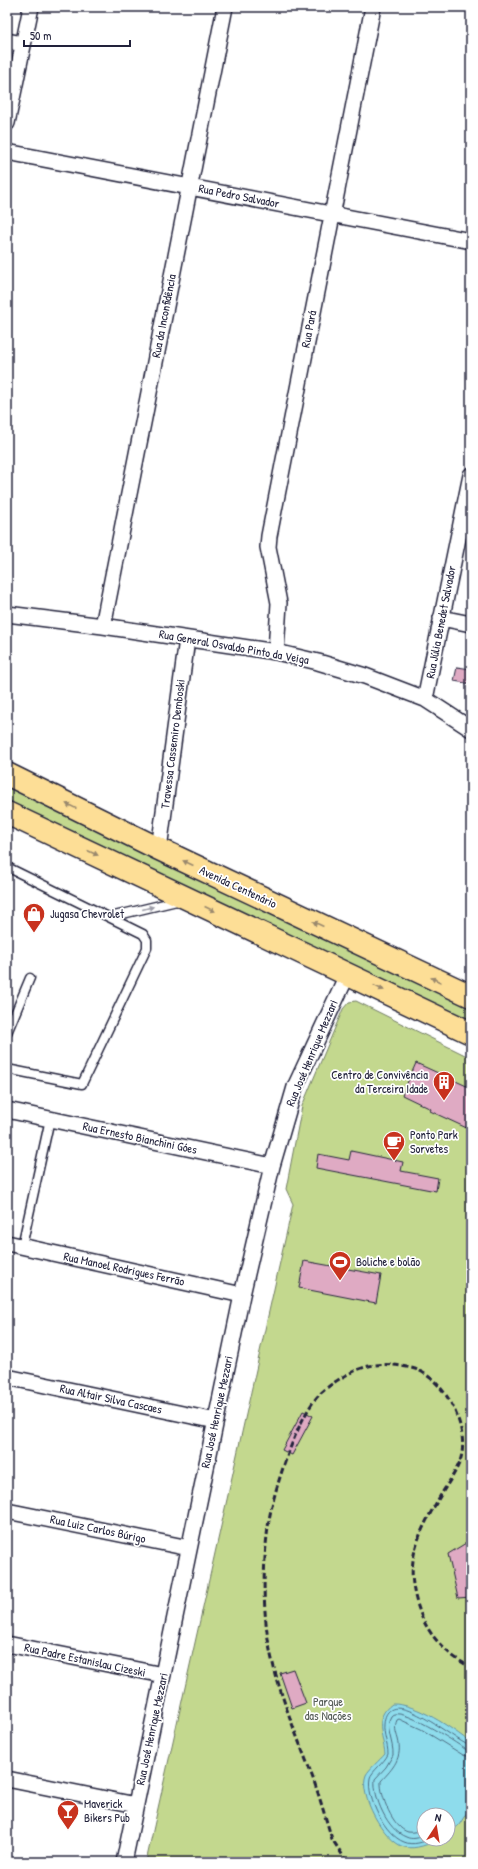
<svg xmlns="http://www.w3.org/2000/svg" width="478" height="1869" viewBox="0 0 478 1869" font-family="'Patrick Hand',sans-serif">
  <rect width="100%" height="100%" fill="#fff"/>
  <filter id="ink" filterUnits="userSpaceOnUse"><feTurbulence type="fractalNoise" baseFrequency=".025" numOctaves="2"/><feDisplacementMap in="SourceGraphic" scale="8" xChannelSelector="R" yChannelSelector="G"/><feConvolveMatrix kernelMatrix="1 2 1 2 8 2 1 2 1" color-interpolation-filters="sRGB"/></filter>
  <g filter="url(#ink)">
    <path fill="#c3d88e" stroke="#727d64" fill-rule="evenodd" d="M 7,781 L 471,1001 L 471,1024 L 7,803 Z
      M 356,1001 L 471,1058 L 471,1862 L 146,1862 L 293,1204 L 286,1189 L 302,1106 L 343,1009 L 349,1002 ZM 424,1815 L 448,1815 L 448,1839 L 424,1839 Z"/>
    <path fill="#8edcec" stroke="#6392a5" d="M 392,1704 C 416,1703 452,1728 471,1743 L 471,1806 L 459,1825 L 448,1834 L 448,1815 L 424,1815 L 424,1839 L 440,1839 C 429,1844 416,1850 404,1847 C 384,1841 358,1795 366,1775 C 369,1769 380,1760 385,1754 C 383,1734 373,1718 392,1704 Z"/>
    <g fill="none" stroke-linecap="round" stroke-linejoin="round">
      <path stroke="#4d6c82" stroke-width="1" d="M 424,1830 C 419,1831 414,1833 408,1832 C 393,1828 380,1796 381,1781 C 393,1768 403,1758 398,1739 C 396,1732 394,1727 397,1720 L 399,1719 L 421,1729 L 463,1755 L 471,1757
        M 424,1836 C 418,1838 412,1840 406,1837 C 387,1830 373,1797 375,1779 L 386,1767 L 393,1755 C 394,1743 384,1726 391,1716 C 399,1704 456,1743 465,1749 L 471,1751
        M 431,1839 C 423,1842 413,1846 404,1842 C 385,1835 366,1798 370,1778 C 371,1772 385,1762 388,1754 C 388,1744 383,1734 384,1724 C 387,1679 457,1744 471,1746"/>
    </g>
    <path fill="#dfaac3" stroke="#22223b" d="M 457,667 L 471,669 L 471,684 L 454,681 Z
      M 416,1063 L 471,1088 L 471,1130 L 430,1111 L 431,1109 L 402,1095 Z
      M 351,1151 L 403,1162 L 401,1171 L 438,1178 L 436,1191 L 316,1168 L 318,1154 L 349,1160 Z
      M 304,1261 L 381,1275 L 376,1303 L 299,1288 Z
      M 303,1411 L 313,1416 L 292,1455 L 282,1450 Z
      M 471,1540 L 471,1597 L 458,1598 L 448,1554 Z
      M 293,1669 L 306,1703 L 292,1708 L 280,1673 Z"/>
    <g fill="none" stroke-linecap="round" stroke-linejoin="round">
      <g stroke="#22223b" stroke-width="11">
        <path id="lane" d="M 7,867 L 143,934 L 147,940 L 147,948 L 82,1084 L 7,1069
          M 110,917 L 181,900
          M 7,1033 L 30,978
          M 22,1246 L 50,1119"/>
      </g>
      <g stroke="#22223b" stroke-width="18">
        <path id="street" d="M 7,41 L 23,44
          M 7,123 L 31,7
          M 7,152 L 471,241
          M 7,614 L 103,626 L 276,652 L 318,662 L 365,676 L 425,699 L 471,729
          M 441,618 L 471,624
          M 103,626 L 225,7
          M 276,652 L 279,603 L 268,547 L 269,536 L 373,7
          M 425,699 L 471,475
          M 159,849 L 187,639
          M 7,1110 L 272,1166
          M 7,1243 L 242,1295
          M 7,1377 L 216,1421
          M 7,1511 L 189,1548
          M 7,1644 L 163,1675
          M 7,1779 L 136,1805
          M 124,1862 L 242,1295 L 272,1166 L 295,1087 L 348,973"/>
      </g>
      <g stroke="#22223b" stroke-width="25">
        <path id="primary" d="M 7,774 L 159,849 L 471,996
          M 7,813 L 471,1033"/>
      </g>
      <use href="#lane" stroke="#fff" stroke-width="8"/>
      <use href="#street" stroke="#fff" stroke-width="15"/>
      <use href="#primary" stroke="#fdde96" stroke-width="22"/>
      <path stroke="#22223b" stroke-width="3" stroke-dasharray="6 3" stroke-linecap="butt" d="M 347,1862 L 332,1839 C 325,1817 319,1794 311,1773 C 295,1731 277,1689 269,1645 C 262,1604 263,1561 269,1520 C 274,1490 298,1414 321,1393 C 334,1381 352,1370 369,1366 C 384,1363 400,1365 415,1369 C 446,1380 471,1430 460,1461 C 456,1472 448,1483 442,1493 C 416,1537 402,1565 421,1615 C 430,1637 449,1657 471,1667"/>
    </g>
    <defs><path id="oneway-solid" d="M-6-.8H1V-3.2L6.5 0L1 3.2V.8H-6Z"/></defs>
    <g fill="#9a896d">
      <use href="#oneway-solid" transform="translate(71 806) rotate(-154)"/>
      <use href="#oneway-solid" transform="translate(93 853) rotate(25)"/>
      <use href="#oneway-solid" transform="translate(188 863) rotate(-155)"/>
      <use href="#oneway-solid" transform="translate(210 909) rotate(25)"/>
      <use href="#oneway-solid" transform="translate(318 924) rotate(-155)"/>
      <use href="#oneway-solid" transform="translate(436 980) rotate(-155)"/>
      <use href="#oneway-solid" transform="translate(379 988) rotate(26)"/>
    </g>
    <use fill="#9c9ca7" href="#oneway-solid" transform="translate(148 908) rotate(-14)"/>
  </g>
  <defs>
    <g id="shop-pin" transform="scale(1.15)"><path d="M0 17L-7.5 6A9.5 9.5 0 1 1 7.5 6Z" fill="#c8321e" stroke="#fff"/><path d="M-5-2.5h2.3a2.7 3.5 0 0 1 5.4 0H5L5.5 6h-11ZM-1.5-2.5h3a1.5 2.3 0 0 0-3 0Z" fill="#fff"/></g>
    <g id="building-pin" transform="scale(1.15)"><path d="M0 17L-7.5 6A9.5 9.5 0 1 1 7.5 6Z" fill="#c8321e" stroke="#fff"/><path d="M-4-6H4V6H1V3H-1V6H-4ZM-2.5-4.3h1.7v1.8h-1.7ZM.8-4.3h1.7v1.8H.8ZM-2.5-1h1.7V.8h-1.7ZM.8-1h1.7V.8H.8Z" fill="#fff"/></g>
    <g id="cafe-pin" transform="scale(1.15)"><path d="M0 17L-7.5 6A9.5 9.5 0 1 1 7.5 6Z" fill="#c8321e" stroke="#fff"/><path d="M-5.5-4.5H6V0H3Q3 3.5 0 3.5H-2.5Q-5.5 3.5-5.5 0ZM3-3.2v2h1.7v-2ZM-6 4.5H4V6H-6Z" fill="#fff"/></g>
    <g id="stadium-pin" transform="scale(1.15)"><path d="M0 17L-7.5 6A9.5 9.5 0 1 1 7.5 6Z" fill="#c8321e" stroke="#fff"/><path d="M0-5a6.5 5 0 1 0 0 10a6.5 5 0 1 0 0-10ZM-3.5-1.8h7v3.6h-7Z" fill="#fff"/></g>
    <g id="bar-pin" transform="scale(1.15)"><path d="M0 17L-7.5 6A9.5 9.5 0 1 1 7.5 6Z" fill="#c8321e" stroke="#fff"/><path d="M-6-5H6L.8 .8V4.5H3.5V6h-7V4.5H-.8V.8Z" fill="#fff"/></g>
  </defs>
  <g fill-rule="evenodd">
    <use href="#shop-pin" x="34" y="914"/>
    <use href="#building-pin" x="444" y="1082"/>
    <use href="#cafe-pin" x="394" y="1142"/>
    <use href="#stadium-pin" x="340" y="1262"/>
    <use href="#bar-pin" x="68" y="1811"/>
  </g>
  <g text-anchor="middle" stroke-width="3.5" stroke-linejoin="round" paint-order="stroke">
    <g font-size="12" fill="#22223b" stroke="#fff">
      <text transform="translate(239 196) rotate(11)" y="4">Rua Pedro Salvador</text>
      <text transform="translate(164 316) rotate(-79)" y="4">Rua da Inconfidência</text>
      <text transform="translate(309 329) rotate(-79)" y="4">Rua Pará</text>
      <text transform="translate(441 622) rotate(-79)" y="4">Rua Júlia Benedet Salvador</text>
      <text transform="translate(234 647) rotate(10)" y="4">Rua General Osvaldo Pinto da Veiga</text>
      <text transform="translate(173 744) rotate(-83)" y="4">Travessa Cassemiro Demboski</text>
      <text transform="translate(238 887) rotate(25)" y="4">Avenida Centenário</text>
      <text transform="translate(312 1053) rotate(-67)" y="4">Rua José Henrique Mezzari</text>
      <text transform="translate(140 1138) rotate(12)" y="4">Rua Ernesto Bianchini Góes</text>
      <text transform="translate(124 1269) rotate(12)" y="4">Rua Manoel Rodrigues Ferrão</text>
      <text transform="translate(111 1399) rotate(12)" y="4">Rua Altair Silva Cascaes</text>
      <text transform="translate(217 1412) rotate(-78)" y="4">Rua José Henrique Mezzari</text>
      <text transform="translate(98 1529) rotate(12)" y="4">Rua Luiz Carlos Búrigo</text>
      <text transform="translate(85 1660) rotate(12)" y="4">Rua Padre Estanislau Cizeski</text>
      <text transform="translate(152 1729) rotate(-78)" y="4">Rua José Henrique Mezzari</text>
    </g>
    <g font-size="12" fill="#22223b" stroke="#fff" text-anchor="start">
      <text x="50" y="918">Jugasa Chevrolet</text>
      <text x="428" y="1079" text-anchor="end">Centro de Convivência<tspan x="428" dy="14">da Terceira Idade</tspan></text>
      <text x="410" y="1139">Ponto Park<tspan x="410" dy="14">Sorvetes</tspan></text>
      <text x="356" y="1266">Boliche e bolão</text>
      <text x="84" y="1808">Maverick<tspan x="84" dy="14">Bikers Pub</tspan></text>
    </g>
    <g font-size="12" fill="#525954" stroke="#fff">
      <text x="328" y="1706">Parque<tspan x="328" dy="14">das Nações</tspan></text>
    </g>
  </g>
  <rect width="478" height="1869" fill="none" stroke="#fff" stroke-width="24"/>
  <rect x="12" y="12" width="454" height="1845" fill="none" stroke="#22223b" stroke-width="1.5" filter="url(#ink)"/>
  <g transform="translate(436 1827) rotate(12)"><circle r="19" fill="#ffffff" stroke="#a7a7b1"/>
  <path d="M0-3L7 15L0 10L-7 15Z" fill="#c8321e"/>
  <text y="-6" font-size="11" font-weight="bold" text-anchor="middle" fill="#22223b">N</text>
  </g>
  <path d="M24 40v6h106v-6" fill="none" stroke="#22223b" stroke-width="2"/>
  <text x="30" y="40" font-size="12" fill="#22223b" stroke="#ffffff" stroke-width="3" paint-order="stroke">50 m</text>
</svg>
